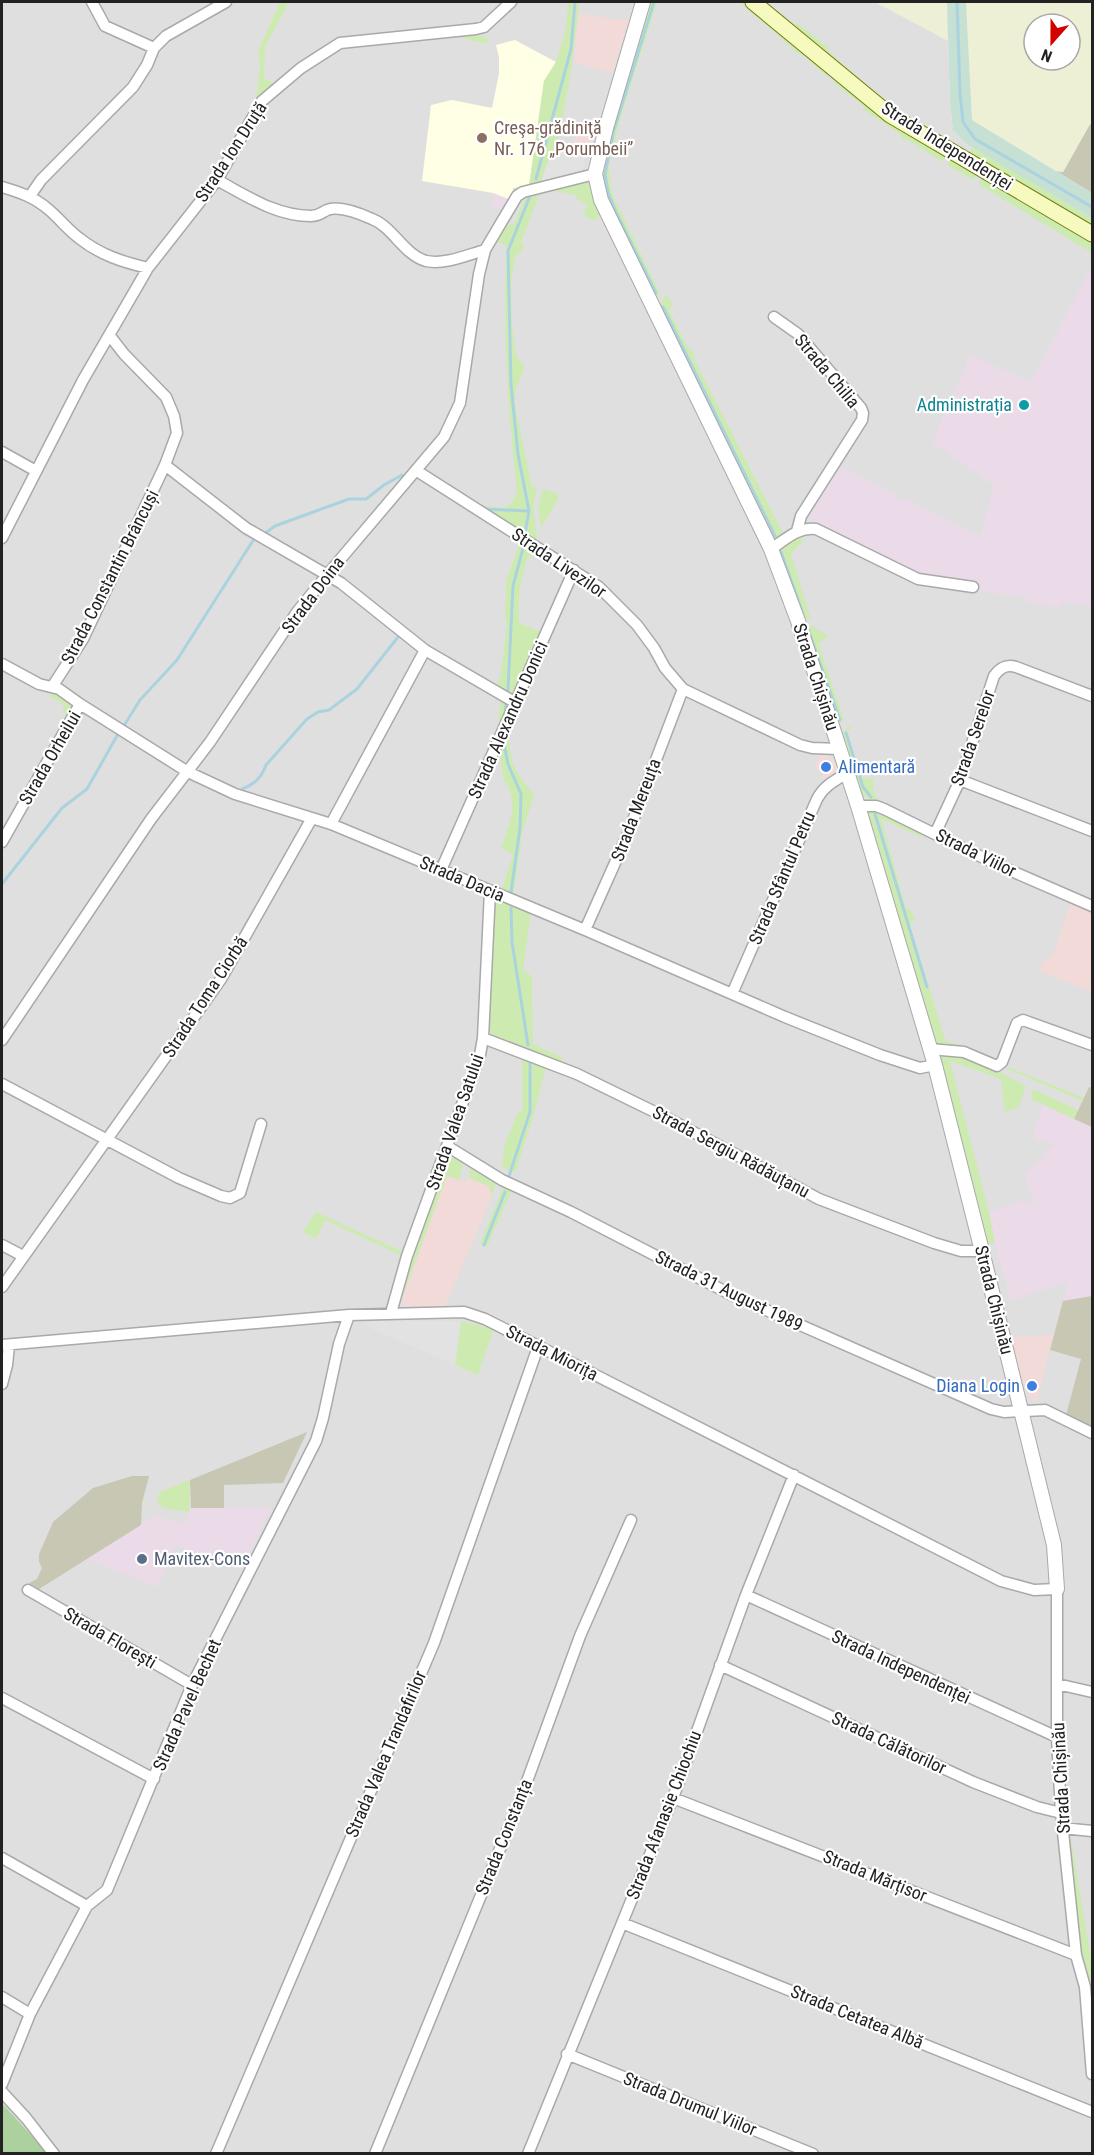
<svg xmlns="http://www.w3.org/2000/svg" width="1094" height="2155" viewBox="0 0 1094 2155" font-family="'Roboto Condensed',sans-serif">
  <rect width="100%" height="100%" fill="#f2efe9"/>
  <path fill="#e0dfdf" d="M 2,2 L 947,2 L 950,103 L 953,130 L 965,143 L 1092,218 L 1092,2153 L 47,2154 L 2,2103 Z"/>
  <path fill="#f2dad9" d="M 578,13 L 629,21 L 612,73 L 574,62 Z
    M 581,122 L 595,127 L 586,156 L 572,151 Z
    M 820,754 L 834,760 L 837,768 L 833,775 L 826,780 L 821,778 L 823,773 L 814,769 Z
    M 1071,902 L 1092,911 L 1092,992 L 1039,971 L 1043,962 L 1053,955 Z
    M 447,1175 L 466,1182 L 469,1178 L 489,1186 L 492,1196 L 445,1307 L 406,1306 L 401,1301 Z
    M 1053,1335 L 1040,1390 L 1036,1403 L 1027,1394 L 1031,1390 L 1020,1380 L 1011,1337 Z"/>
  <path fill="#ebdbe8" d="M 493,193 L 503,195 L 511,200 L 500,209 L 492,207 Z
    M 1091,268 L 1092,268 L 1092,606 L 1061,602 L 1059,608 L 1026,601 L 1026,597 L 973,590 L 973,582 L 903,569 L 815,524 L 809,516 L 833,474 L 838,469 L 848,470 L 897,495 L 897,498 L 904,501 L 907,500 L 981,536 L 994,485 L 932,443 L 970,355 L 1031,382 Z
    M 1043,1104 L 1092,1127 L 1092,1296 L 1063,1301 L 1068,1282 L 1011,1300 L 997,1251 L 989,1212 L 1025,1200 L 1026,1204 L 1034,1202 L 1024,1174 L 1043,1158 L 1045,1152 L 1055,1144 L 1035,1139 L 1034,1134 Z
    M 191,1508 L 271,1508 L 242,1570 L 176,1545 L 157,1587 L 87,1559 L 155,1516 L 184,1524 Z"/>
  <path fill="#ffffe5" d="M 515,40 L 556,62 L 544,81 L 529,186 L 513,188 L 511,200 L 493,193 L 422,181 L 431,105 L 452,100 L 492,108 L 499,74 L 499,57 L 496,45 Z"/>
  <path fill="#c7c7b4" d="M 1090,124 L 1092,125 L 1092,193 L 1056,171 L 1063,172 Z
    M 1089,1087 L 1092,1088 L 1092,1127 L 1074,1119 Z
    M 1092,1296 L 1092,1429 L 1066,1415 L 1081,1359 L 1050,1350 L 1063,1301 Z
    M 307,1432 L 283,1483 L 224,1485 L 224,1508 L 191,1508 L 190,1480 Z
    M 132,1476 L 149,1476 L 142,1503 L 141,1525 L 39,1589 L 29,1583 L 37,1579 L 42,1568 L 39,1562 L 39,1554 L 53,1522 L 93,1488 Z"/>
  <path fill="#eef0d5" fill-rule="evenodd" d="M 874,2 L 947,2 L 948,41 L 890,10 Z
    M 966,2 L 1092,2 L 1092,125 L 1090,124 L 1063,172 L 1056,171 L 972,120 ZM 1034,24 L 1070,24 L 1070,60 L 1034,60 Z"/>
  <path fill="#cdebb0" d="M 280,2 L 289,2 L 265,47 L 264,78 L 273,83 L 258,101 L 256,99 L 260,65 L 258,51 Z
    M 568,2 L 579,2 C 575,50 568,97 556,144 C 553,157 545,169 541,183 L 529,186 L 544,81 L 556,62 L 566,30 Z
    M 651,2 L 657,2 L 620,120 L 609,166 L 610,182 L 614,198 L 660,293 L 655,300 L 608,204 L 603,184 L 602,168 L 609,133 Z
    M 739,2 L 748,2 L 830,71 L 826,76 L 804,56 L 794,51 L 793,48 Z
    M 797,23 L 829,48 L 827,50 L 886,102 L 969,152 L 973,147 L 1092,218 L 1092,229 L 907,121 L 793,30 Z
    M 467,33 L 489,38 L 487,44 L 451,35 Z
    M 836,77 L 948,154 L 943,162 L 906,139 L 904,142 L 901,135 L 863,109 L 865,107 L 833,82 Z
    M 953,156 L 978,171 L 973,180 L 947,165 Z
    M 984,175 L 1092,240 L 1092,253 L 978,184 Z
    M 583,182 L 591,184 L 602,214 L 594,221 L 583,215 L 587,205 L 576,198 L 575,195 L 549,190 L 540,193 L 521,242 L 525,246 L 515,258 L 511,284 L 512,326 L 516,355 L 525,367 L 516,389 L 515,404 L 532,488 L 537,486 L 533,507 L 537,536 L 536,541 L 483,510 L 484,506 L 505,508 L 512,502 L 517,491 C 508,410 502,328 507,246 L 496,241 L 505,226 L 514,224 L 526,196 Z
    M 666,294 L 673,305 L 669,310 L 687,346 L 695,354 L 693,357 L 784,535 L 779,538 L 771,537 L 659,307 Z
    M 543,489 L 558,494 L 558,499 L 541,528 L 538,506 Z
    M 799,536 L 804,540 L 791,554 L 811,620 L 801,616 L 780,554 L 784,546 Z
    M 520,541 L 535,551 L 537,556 L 528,557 C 520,580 518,599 519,623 L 542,632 L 516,695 L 495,687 L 500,679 L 507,625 L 505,616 L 506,582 Z
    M 804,625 L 812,626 L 828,636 L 819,644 L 844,720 L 837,724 Z
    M 54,690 L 74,703 L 73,710 L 70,716 L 62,712 L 65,705 L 50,697 Z
    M 499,696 L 511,704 L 497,739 L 500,702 Z
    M 853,723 L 847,732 L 863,779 L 873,779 L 874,791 L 878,800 L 877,802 L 860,795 L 840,734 Z
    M 508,731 C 511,764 512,769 534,794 L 522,835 L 514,893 L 502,889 L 513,854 L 501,848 C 509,822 518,809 507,783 L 504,782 L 499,751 Z
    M 870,811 L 882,811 L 923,830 L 921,837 L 881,819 L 906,909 L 911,910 L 915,919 L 910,925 L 944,1036 L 947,1042 L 963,1045 L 964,1047 L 946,1046 L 934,1042 L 864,814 Z
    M 507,901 L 531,911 L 523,971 L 532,976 L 533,1044 L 563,1058 L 561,1064 L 499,1041 L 488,1030 L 494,904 Z
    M 948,1052 L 974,1059 L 1026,1086 L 1019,1107 L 1005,1112 L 1001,1079 L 950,1061 L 989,1212 L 995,1242 L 985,1245 L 939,1061 L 941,1056 Z
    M 522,1059 L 546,1067 L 532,1121 L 515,1173 L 502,1167 L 504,1147 L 518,1112 L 522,1112 Z
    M 1008,1067 L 1084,1098 L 1083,1101 L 1007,1069 Z
    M 1033,1089 L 1078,1110 L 1074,1119 L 1031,1099 Z
    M 449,1155 L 463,1164 L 459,1180 L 447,1176 L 401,1301 L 399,1297 Z
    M 470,1168 L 496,1183 L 492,1196 L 489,1186 L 469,1178 Z
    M 503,1187 L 513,1192 L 510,1194 L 487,1247 L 480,1244 Z
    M 316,1212 L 403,1252 L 402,1256 L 325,1220 L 316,1239 L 303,1232 Z
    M 461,1321 L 494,1329 L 478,1375 L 455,1365 Z
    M 190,1480 L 189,1512 L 163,1508 L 157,1500 L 160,1492 Z
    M 1070,1832 L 1092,1965 L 1092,1981 L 1087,1980 L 1079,1955 L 1067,1833 Z"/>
  <path fill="#add19e" d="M 2,2103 L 47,2153 L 2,2153 Z"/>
  <path fill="#c6e0d4" d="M 947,2 L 966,2 L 972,120 L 1092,193 L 1092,218 L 965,143 L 953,130 L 950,103 Z"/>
  <path fill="#e2e2e2" d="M 556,146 L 586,156 L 581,174 L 541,183 L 545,169 Z
    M 368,1321 L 461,1321 L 455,1365 L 367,1327 Z"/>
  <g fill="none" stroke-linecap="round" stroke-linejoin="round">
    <path stroke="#aad3df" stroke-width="3" d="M 654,2 L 614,130 L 605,174 L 608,192 L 616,212 L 656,293
      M 957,2 L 960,93 L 963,122 L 975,139 L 1092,207
      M 536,179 L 571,49 L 575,2
      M 663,307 L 775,536
      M 484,509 L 528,511
      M 525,533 L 529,511 L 518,454 L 511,385 L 508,251 L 530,196
      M 264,534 L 275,526 L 316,511 L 349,499 L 366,499 L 384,485 L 402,475
      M 781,552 L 803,614
      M 808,629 L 840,720
      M 508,690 L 513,586 L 523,548
      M 505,714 L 506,702
      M 125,724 L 140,700 L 177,660 L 254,539
      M 846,733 L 863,787 L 871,797
      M 504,744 L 508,764 L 521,794 L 520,828 L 511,892
      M 242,789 C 254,784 261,779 266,765 L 307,719 L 318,712 L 329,710 L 357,689 L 398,637
      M 875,814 L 927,987
      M 2,884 L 62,808 L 87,789 L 118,734
      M 511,908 L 512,942 L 528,1045
      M 509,1176 L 530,1112 L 530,1064
      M 484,1245 L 505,1192"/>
    <g stroke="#a9a9a9" stroke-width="13">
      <path id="minor" d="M 92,2 L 105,26 L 154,48
        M 217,180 C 247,196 276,216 311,216 C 319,216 321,213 327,210 C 339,205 361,214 372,219 C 393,227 404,255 426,261 C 445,265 467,255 485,250
        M 2,187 C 19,192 34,197 48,209 C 59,218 68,230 79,238 C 100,255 123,262 148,268
        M 30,196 L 41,180 L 133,87 L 147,65 L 154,48 L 166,36 L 226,2
        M 774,317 L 798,334 L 861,408 L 863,413 L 862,420 L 801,516 L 797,531
        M 110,336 L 124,354 L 166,397 L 174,416 L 177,433 L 165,465 L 246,528 L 341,583 L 425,650 L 516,703
        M 2,452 L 36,471
        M 417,471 L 599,587 L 637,625 L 654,648 L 665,668 L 683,689 L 800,745 L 812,748 L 839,749
        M 2,538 L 83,380 L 148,268 L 217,180 L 262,101 L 301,68 L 340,43 L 476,29 L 484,27 L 511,2
        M 771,549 C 786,539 798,527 816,529 L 918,579 L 973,587
        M 2,664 L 39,684 L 59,689 L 80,704 L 188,772 L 235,794 L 331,824 L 585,930 L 785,1017 L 880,1055 L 920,1068 L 935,1065
        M 52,687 L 83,639 L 165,465
        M 960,780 L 1092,831
        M 858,806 L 876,806 L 884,809 L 1000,866 L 1092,906
        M 331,824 L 425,650
        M 935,834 L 960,780 L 994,676 C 1000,668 1006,664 1016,667 L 1092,696
        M 2,842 L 80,704
        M 441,870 L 574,570
        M 585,930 L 627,836 L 683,689
        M 732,994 L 817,799 C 824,786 834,781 846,774
        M 483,1038 L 577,1074 L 663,1116 L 819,1199 L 934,1243 L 961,1251 L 982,1251
        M 2,1040 L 151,819 L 210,742 L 297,612 L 327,575 L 444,437 L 460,403 L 479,274 L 485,250 L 517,196 L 523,192 L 595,174
        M 930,1049 L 964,1052 L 997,1066 L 1002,1062 L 1017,1023 L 1023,1020 L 1092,1045
        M 2,1084 L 179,1178 L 221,1196 L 230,1198 L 240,1193 L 261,1124
        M 447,1146 L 502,1180 L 571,1212 L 732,1295 L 991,1409 L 1004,1412 L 1045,1410 L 1092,1433
        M 2,1245 L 23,1256
        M 2,1287 L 221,979 L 312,818
        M 391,1313 L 407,1256 L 480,1055 L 483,1038 L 490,891
        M 2,1345 L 349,1315 L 464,1312 L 485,1319 L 1001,1581 L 1034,1590 L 1057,1589 L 1057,1737 L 1061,1813 L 1076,1955 L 1085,1987 L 1092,2074
        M 2,1384 L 7,1365 L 9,1345
        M 28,1590 L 192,1685
        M 746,1595 L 1057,1737
        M 720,1665 L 973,1782 L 1037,1807 L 1061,1813
        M 1057,1684 L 1092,1692
        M 2,1698 L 154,1779
        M 673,1798 L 1076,1955
        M 1062,1828 L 1092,1831
        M 2,1858 L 87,1906
        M 622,1923 L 1092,2112
        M 2,1997 L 30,2014
        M 567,2054 L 813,2154
        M 2,2084 L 30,2014 L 87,1906 L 107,1890 L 192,1685 L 316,1441 L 323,1418 L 339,1344 L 349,1315
        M 2,2092 L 26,2118 L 54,2154
        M 216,2154 L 434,1643 L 538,1347
        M 375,2154 L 522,1795 L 580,1636 L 631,1520
        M 528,2154 L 673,1798 L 746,1595 L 794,1475"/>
    </g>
    <g stroke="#a9a9a9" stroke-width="16">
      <path id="tertiary" d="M 643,2 L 606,128 L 595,174 L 601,200 L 771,549 L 798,621 L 858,806 L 935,1065 L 982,1251 L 1054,1545 L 1057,1589"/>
    </g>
    <g stroke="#707d05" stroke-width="17">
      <path id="secondary" d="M 753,2 L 890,115 L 1092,234"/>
    </g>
    <use href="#minor" stroke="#fff" stroke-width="10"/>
    <use href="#tertiary" stroke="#fff" stroke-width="14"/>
    <use href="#secondary" stroke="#f7fabf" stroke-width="15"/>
  </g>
  <circle fill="#8d6e63" stroke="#fff" stroke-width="2" cx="482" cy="138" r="6"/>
  <circle fill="#0f9aa8" stroke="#fff" stroke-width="2" cx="1024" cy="405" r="6"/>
  <g fill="#3f7fe0" stroke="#fff" stroke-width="2">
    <circle cx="826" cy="767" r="6"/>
    <circle cx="1032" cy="1386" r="6"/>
  </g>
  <circle fill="#5c6f8a" stroke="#fff" stroke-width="2" cx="142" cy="1559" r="6"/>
  <g text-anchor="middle" stroke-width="4.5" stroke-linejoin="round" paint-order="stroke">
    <g font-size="18" fill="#785e54" stroke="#fff" text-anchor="start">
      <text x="494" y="134">Creşa-grădiniţă<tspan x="494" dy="21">Nr. 176 „Porumbeii”</tspan></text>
    </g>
    <g font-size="18" fill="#222" stroke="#fff">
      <text transform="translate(947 146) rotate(32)" y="6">Strada Independenței</text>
      <text transform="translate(231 152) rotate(-57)" y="6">Strada Ion Druță</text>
      <text transform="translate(827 371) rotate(50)" y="6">Strada Chilia</text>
      <text transform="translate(559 563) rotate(34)" y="6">Strada Livezilor</text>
      <text transform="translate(110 577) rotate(-63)" y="6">Strada Constantin Brâncuși</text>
      <text transform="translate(313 595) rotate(-53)" y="6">Strada Doina</text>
      <text transform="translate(816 677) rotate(72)" y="6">Strada Chișinău</text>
      <text transform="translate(508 720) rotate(-66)" y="6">Strada Alexandru Donici</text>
      <text transform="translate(973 738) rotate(-71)" y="6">Strada Serelor</text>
      <text transform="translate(50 758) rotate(-60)" y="6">Strada Orheilui</text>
      <text transform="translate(636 810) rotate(-69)" y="6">Strada Mereuța</text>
      <text transform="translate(976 853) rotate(26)" y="6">Strada Viilor</text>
      <text transform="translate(782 878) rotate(-67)" y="6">Strada Sfântul Petru</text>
      <text transform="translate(462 879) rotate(23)" y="6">Strada Dacia</text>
      <text transform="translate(205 997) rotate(-57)" y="6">Strada Toma Ciorbă</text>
      <text transform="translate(455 1122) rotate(-71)" y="6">Strada Valea Satului</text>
      <text transform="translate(731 1152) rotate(28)" y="6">Strada Sergiu Rădăuțanu</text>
      <text transform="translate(729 1291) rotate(26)" y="6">Strada 31 August 1989</text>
      <text transform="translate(994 1300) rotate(76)" y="6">Strada Chișinău</text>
      <text transform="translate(552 1353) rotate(27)" y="6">Strada Miorița</text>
      <text transform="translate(110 1638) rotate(30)" y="6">Strada Florești</text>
      <text transform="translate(901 1667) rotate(25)" y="6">Strada Independenței</text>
      <text transform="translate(187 1705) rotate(-66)" y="6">Strada Pavel Bechet</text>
      <text transform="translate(889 1743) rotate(25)" y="6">Strada Călătorilor</text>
      <text transform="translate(386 1754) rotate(-67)" y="6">Strada Valea Trandafirilor</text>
      <text transform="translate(1061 1778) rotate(-93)" y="6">Strada Chișinău</text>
      <text transform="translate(664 1815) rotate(-69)" y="6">Strada Afanasie Chiochiu</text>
      <text transform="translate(504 1837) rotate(-68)" y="6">Strada Constanța</text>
      <text transform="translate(875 1876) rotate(22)" y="6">Strada Mărțisor</text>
      <text transform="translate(857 2017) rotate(22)" y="6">Strada Cetatea Albă</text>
      <text transform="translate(690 2104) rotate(22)" y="6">Strada Drumul Viilor</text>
    </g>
    <g font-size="18" fill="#0d838f" stroke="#fff" text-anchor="end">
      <text x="1012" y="411">Administrația</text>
    </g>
    <g font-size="18" fill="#366cbe" stroke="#fff" text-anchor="start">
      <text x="838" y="773">Alimentară</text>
      <text x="1020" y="1392" text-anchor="end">Diana Login</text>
    </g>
    <g font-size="18" fill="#4e5e75" stroke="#fff" text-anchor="start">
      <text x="154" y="1565">Mavitex-Cons</text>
    </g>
  </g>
  <rect width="1094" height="2155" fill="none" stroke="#222222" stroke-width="6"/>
  <g transform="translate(1052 42) rotate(201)"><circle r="28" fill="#ffffff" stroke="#a7a7a7" stroke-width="1.5"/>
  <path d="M0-4.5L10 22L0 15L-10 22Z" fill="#d40000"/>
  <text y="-9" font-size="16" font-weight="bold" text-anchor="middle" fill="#222222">N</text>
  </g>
</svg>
